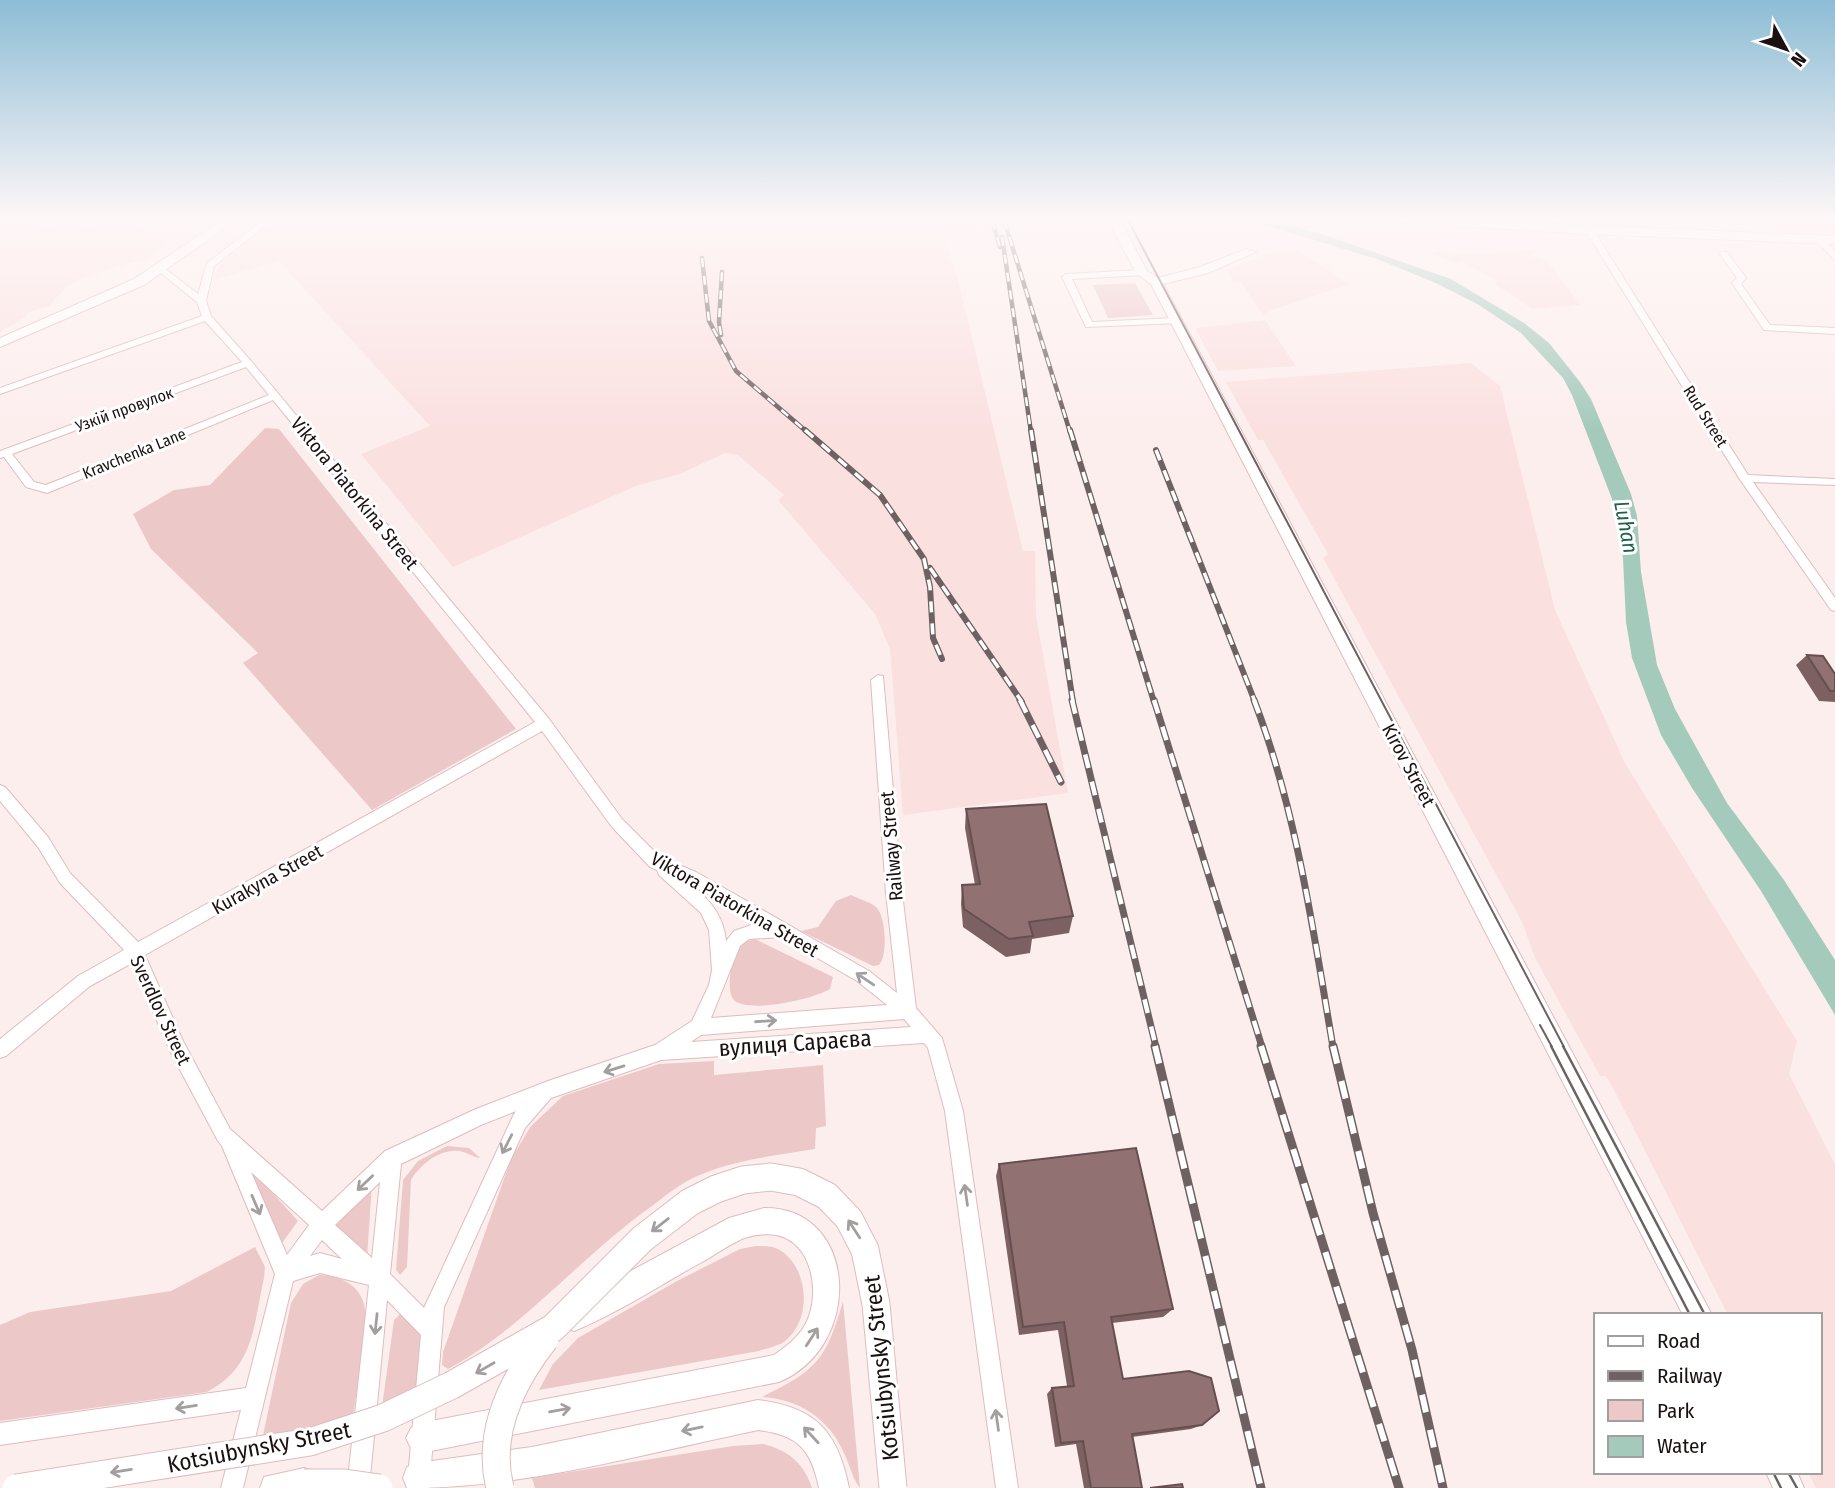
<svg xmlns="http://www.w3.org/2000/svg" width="1835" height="1488" viewBox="0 0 1835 1488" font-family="'Fira Sans Condensed',sans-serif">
  <rect width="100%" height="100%" fill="#fdeeee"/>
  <path fill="#fbe0e0" d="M 0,220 L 107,220 L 64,230 L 57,222 L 0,238 Z
    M 116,220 L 136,220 L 132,222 L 167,243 L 148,260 L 132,262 L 81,278 L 65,288 L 49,306 L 29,312 L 24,318 L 0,332 L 0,240 L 55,224 L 64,232 Z
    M 278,220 L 988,220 L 990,228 L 943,231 L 960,288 L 1023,551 L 1035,551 L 1036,616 L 1068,793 L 903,815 L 890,649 L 875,614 L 778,500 L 784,495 L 738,455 L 725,453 L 680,474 L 636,486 L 453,567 L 361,454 L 430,426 L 279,261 L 215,280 L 214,275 L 223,261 Z
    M 1766,220 L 1835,220 L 1835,234 L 1777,231 Z
    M 1278,249 L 1298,251 L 1350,284 L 1272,310 L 1263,316 L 1241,282 L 1234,283 L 1226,271 Z
    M 1494,249 L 1536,250 L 1530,255 L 1547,261 L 1581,305 L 1533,309 L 1495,284 L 1498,282 L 1462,261 L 1456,263 L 1429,252 L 1496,253 Z
    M 1265,320 L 1296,366 L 1218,371 L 1195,328 Z
    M 1471,363 L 1500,386 L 1555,610 L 1625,763 L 1797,1041 L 1789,1074 L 1835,1164 L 1835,1488 L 1816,1488 L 1808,1472 L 1819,1472 L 1819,1315 L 1728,1315 L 1615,1092 L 1606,1076 L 1600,1076 L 1535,958 L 1522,922 L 1323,558 L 1328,554 L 1263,440 L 1258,440 L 1226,382 Z"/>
  <path fill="#ecc8c8" d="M 1135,283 L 1153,315 L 1108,318 L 1093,285 Z
    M 265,428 L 279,429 L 516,729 L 372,810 L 243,663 L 258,653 L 151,549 L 133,514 L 174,490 L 210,485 Z
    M 851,895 C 859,899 870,902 876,907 C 886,916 888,956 879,965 L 873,966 L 801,931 L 818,927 L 836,901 Z
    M 755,939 L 833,977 L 830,989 C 814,999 751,1013 735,1001 C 725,993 731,960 737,950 C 741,942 748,941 755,939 Z
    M 714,1061 L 714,1075 L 823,1065 L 826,1126 L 816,1128 L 815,1149 C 773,1156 730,1160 691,1179 C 677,1186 664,1197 652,1206 C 581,1256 524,1328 448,1369 L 442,1365 L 443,1352 L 511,1159 L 531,1126 L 563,1096 L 659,1064 Z
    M 447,1146 L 469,1148 L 480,1158 C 473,1157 467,1152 459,1151 C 439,1149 420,1165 411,1180 L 407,1267 L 400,1275 L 396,1270 L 403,1180 L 418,1161 Z
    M 248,1166 L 298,1221 L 282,1243 Z
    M 372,1184 L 367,1258 L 333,1223 Z
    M 756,1246 C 763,1246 772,1246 778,1249 C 809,1266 813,1319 785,1341 C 779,1346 767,1348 759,1351 L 539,1390 L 553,1364 L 578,1338 L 677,1281 L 740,1249 Z
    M 255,1247 L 265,1267 L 264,1278 C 253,1326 255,1367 207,1392 L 0,1421 L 0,1325 L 30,1312 L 171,1291 Z
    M 319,1275 C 338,1276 356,1282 363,1301 C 371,1320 356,1394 353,1417 L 262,1440 L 291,1303 L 303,1284 Z
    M 843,1301 L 860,1488 C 852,1478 850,1465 844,1453 C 829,1418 798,1399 762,1397 C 817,1370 826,1360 843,1301 Z
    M 403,1311 L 421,1334 L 416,1391 L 382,1407 L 394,1320 Z
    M 763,1444 C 788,1450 804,1463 812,1488 L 535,1488 L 532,1478 L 733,1446 Z"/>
  <path fill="#a4cabb" d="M 1248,220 L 1271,220 L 1319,233 L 1451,279 L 1524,323 L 1549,343 L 1580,382 L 1591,399 L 1631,494 L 1637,516 L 1641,572 L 1657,665 L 1675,709 L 1727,803 L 1784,880 L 1835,960 L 1835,1015 L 1761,891 L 1692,788 L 1661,735 L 1632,658 L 1626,622 L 1623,558 L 1612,499 L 1572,395 L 1563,378 L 1521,333 L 1479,305 L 1438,284 L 1380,260 Z"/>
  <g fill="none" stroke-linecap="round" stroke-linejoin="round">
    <g stroke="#dfbcbc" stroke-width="2">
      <path id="street" d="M 263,220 L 273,220 L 214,266 L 206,301 L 211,316 L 251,361 L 549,719 L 622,819 L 660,857 L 696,872 L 869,971 L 897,993 L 886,893 L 871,680 L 878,675 L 883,676 L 902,893 L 916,1008 L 942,1038 L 963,1111 L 1018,1488 L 996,1488 L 945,1111 L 928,1048 L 924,1043 L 661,1060 L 551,1098 L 525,1128 L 444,1307 L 429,1488 L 407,1488 L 421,1335 L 387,1300 L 369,1488 L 347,1488 L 369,1285 L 320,1273 L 293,1281 L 243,1488 L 221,1488 L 241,1410 L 0,1445 L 0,1423 L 246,1388 L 275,1274 L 222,1146 L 218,1141 L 171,1053 L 132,963 L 90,986 L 6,1056 L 0,1058 L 0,1039 L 78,976 L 124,950 L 60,883 L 38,847 L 0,801 L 0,785 L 5,787 L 48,837 L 70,873 L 138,942 L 535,722 L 273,400 L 47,493 L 26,487 L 4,457 L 0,458 L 0,451 L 242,362 L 205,321 L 0,394 L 0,388 L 202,316 L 197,302 L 156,269 L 163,267 L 198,294 L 207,263 ZM 246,367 L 269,395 L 46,485 L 34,482 L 12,454 ZM 542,731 L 612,827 L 650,867 L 657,870 L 659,875 L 701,913 L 709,930 L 712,970 L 709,985 L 692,1021 L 655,1045 L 548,1081 L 476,1109 L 385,1151 L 322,1211 L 230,1129 L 183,1041 L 145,955 ZM 694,886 L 757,923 L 734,931 L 726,941 C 724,917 711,902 694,886 ZM 781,937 L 857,981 L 887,1005 L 711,1018 L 740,946 L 749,939 ZM 904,1019 L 911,1027 L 691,1042 L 701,1035 ZM 516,1111 L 513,1116 L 424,1308 L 390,1274 L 401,1164 L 481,1125 ZM 251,1172 L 309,1225 L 287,1255 ZM 380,1182 L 372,1258 L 335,1225 ZM 322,1240 L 342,1259 L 320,1253 L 310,1256 Z
        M 1579,220 L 1587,220 L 1748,475 L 1835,479 L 1835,485 L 1753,482 L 1835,598 L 1835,611 L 1831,610 L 1739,478 Z
        M 1816,237 L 1822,237 L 1835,252 L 1835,260 L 1816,241 Z
        M 1721,252 L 1727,252 L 1746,278 L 1741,284 L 1770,325 L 1835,328 L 1835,334 L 1764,330 L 1732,283 L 1737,278 L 1720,254 Z
        M 1142,270 L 1146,273 L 1145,275 L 1072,279 L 1092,322 L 1176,318 L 1179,319 L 1179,323 L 1086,327 L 1062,277 L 1066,274 Z"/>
    </g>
    <g stroke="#dfbcbc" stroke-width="2">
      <path id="secondary" d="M 1108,220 L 1120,220 L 1147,271 L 1158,278 L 1200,267 L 1246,249 L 1256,252 L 1208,273 L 1163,284 L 1712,1315 L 1683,1315 L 1151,284 L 1136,273 Z
        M 1395,220 L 1464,220 L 1835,236 L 1835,244 L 1590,234 L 1401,223 Z
        M 764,1208 C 859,1207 864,1347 779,1382 L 421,1453 L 411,1448 L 406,1438 L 411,1428 L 421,1423 L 774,1355 C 785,1347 798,1338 805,1325 C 821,1297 814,1242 776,1235 C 766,1233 754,1235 744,1238 C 730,1244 716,1254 702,1262 C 660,1285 618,1313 574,1331 L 564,1327 L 560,1317 L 564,1307 L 729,1218 Z
        M 758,1400 C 816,1407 838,1432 849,1488 L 819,1488 C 811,1449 798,1435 758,1430 C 643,1454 525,1488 407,1488 L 403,1478 L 407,1467 L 418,1463 L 532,1447 Z
        M 304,1468 L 315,1472 L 319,1483 L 317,1488 L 260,1488 L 264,1477 Z
        M 1766,1472 L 1797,1472 L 1804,1488 L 1773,1488 Z"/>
    </g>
    <g stroke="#dfbcbc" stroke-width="2">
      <path id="primary" d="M 222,220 L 237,220 L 144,285 L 0,347 L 0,338 L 134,279 Z"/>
    </g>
    <use href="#street" fill="#fff" fill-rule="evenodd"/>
    <use href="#secondary" fill="#fff" fill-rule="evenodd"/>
    <use href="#primary" fill="#fff" fill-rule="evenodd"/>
    <path stroke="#6e6161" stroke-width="2" d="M 1128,220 L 1564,1047
      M 1540,1025 L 1552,1047"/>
    <path stroke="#6e6161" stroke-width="2.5" d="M 1551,1046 L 1690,1315
      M 1563,1046 L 1705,1315
      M 1773,1472 L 1781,1488
      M 1788,1472 L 1797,1488"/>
    <g stroke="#6e6161" stroke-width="4.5">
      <path id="rail-far3" d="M 992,220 L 1000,247
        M 1004,220 L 1070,432
        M 1002,237 L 1031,432
        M 702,258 L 709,321 L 736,371 L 807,432
        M 721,335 L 719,322 L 722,272"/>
    </g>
    <g stroke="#6e6161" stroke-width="6">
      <path id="rail-far2" d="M 805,430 L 880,495 L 924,559 L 930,587 L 933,638 L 942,659
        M 1031,430 L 1073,702
        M 1070,430 L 1154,702
        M 1156,450 L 1255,702
        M 930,568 L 1022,702"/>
    </g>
    <g stroke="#6e6161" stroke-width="7">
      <path id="rail-far1" d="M 1020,700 L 1061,782
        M 1072,700 L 1156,1047
        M 1154,700 L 1262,1047
        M 1254,700 C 1297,812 1313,930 1333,1047"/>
    </g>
    <g stroke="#6e6161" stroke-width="9">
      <path id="rail" d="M 1155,1046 L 1261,1488
        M 1261,1046 L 1399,1488
        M 1333,1046 L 1373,1213 L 1412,1350 L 1443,1488"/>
    </g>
    <use href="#rail-far3" stroke="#fff" stroke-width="2.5" stroke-dasharray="9" stroke-linecap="butt"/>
    <use href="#rail-far2" stroke="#fff" stroke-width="3.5" stroke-dasharray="11" stroke-linecap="butt"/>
    <use href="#rail-far1" stroke="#fff" stroke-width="4.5" stroke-dasharray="14" stroke-linecap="butt"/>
    <use href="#rail" stroke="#fff" stroke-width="6" stroke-dasharray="18" stroke-linecap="butt"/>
    <g stroke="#dfbcbc" stroke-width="29" stroke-linecap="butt">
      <path id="secondary-bridge" d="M 304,1483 L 345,1483 L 379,1488
        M 16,1488 L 310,1442 L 383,1418 L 452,1385 L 553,1328 L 642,1239 L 690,1202 L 716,1189 L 743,1180 L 771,1177 L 799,1182 L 827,1196 L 849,1219 L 865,1250 L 876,1304 L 893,1488
        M 500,1488 C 486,1433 512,1381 545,1339"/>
    </g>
    <use href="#secondary-bridge" stroke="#fff" stroke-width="27"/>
  </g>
  <path fill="#7d6162" d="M 1807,655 L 1835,674 L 1835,702 L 1819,701 L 1796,665 Z
    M 966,809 L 1073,916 L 1069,933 L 1032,939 L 1030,953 L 1006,957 L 963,927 L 961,904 L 962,885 L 975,885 L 965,828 Z
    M 999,1164 L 1173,1309 L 1163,1317 L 1112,1323 L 1123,1379 L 1202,1425 L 1191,1429 L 1132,1437 L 1142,1488 L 1084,1488 L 1076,1444 L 1055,1447 L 1047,1394 L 1052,1388 L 1067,1386 L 1058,1330 L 1019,1335 L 996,1176 Z"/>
  <path fill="#917172" stroke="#664f50" stroke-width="2" d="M 1807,655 L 1823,656 L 1835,674 L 1835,691 L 1830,691 Z
    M 1046,804 L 1073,916 L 1029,922 L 1033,936 L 1009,939 L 964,909 L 962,885 L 980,884 L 966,809 Z
    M 1136,1148 L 1173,1309 L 1111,1317 L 1123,1379 L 1189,1371 L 1211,1378 L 1219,1411 L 1202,1425 L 1132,1434 L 1142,1488 L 1091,1488 L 1083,1441 L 1061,1443 L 1052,1388 L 1074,1386 L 1064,1322 L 1023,1327 L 999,1164 Z
    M 1182,1484 L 1183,1488 L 1150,1488 Z"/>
  <defs><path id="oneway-shaft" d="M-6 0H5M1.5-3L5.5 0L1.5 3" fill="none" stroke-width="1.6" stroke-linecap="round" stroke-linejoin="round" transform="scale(1.75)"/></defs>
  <g stroke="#a49f9f">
    <use href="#oneway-shaft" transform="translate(865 979) rotate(-146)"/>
    <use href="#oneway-shaft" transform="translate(766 1021) rotate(-4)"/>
    <use href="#oneway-shaft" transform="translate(614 1069) rotate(163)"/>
    <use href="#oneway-shaft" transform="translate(507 1144) rotate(117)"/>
    <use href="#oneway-shaft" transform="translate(365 1183) rotate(136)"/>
    <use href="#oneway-shaft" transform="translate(966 1195) rotate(-98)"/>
    <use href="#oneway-shaft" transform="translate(256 1205) rotate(67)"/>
    <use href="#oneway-shaft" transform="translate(660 1225) rotate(142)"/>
    <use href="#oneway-shaft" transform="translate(854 1229) rotate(-123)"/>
    <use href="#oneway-shaft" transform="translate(376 1324) rotate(96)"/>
    <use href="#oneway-shaft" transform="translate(812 1337) rotate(-57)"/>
    <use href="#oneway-shaft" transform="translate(485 1368) rotate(150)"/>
    <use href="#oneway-shaft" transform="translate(186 1407) rotate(171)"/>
    <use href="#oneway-shaft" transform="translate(560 1410) rotate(-10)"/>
    <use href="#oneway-shaft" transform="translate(997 1420) rotate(-98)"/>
    <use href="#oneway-shaft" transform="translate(692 1429) rotate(168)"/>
    <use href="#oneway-shaft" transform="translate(811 1435) rotate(-133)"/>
    <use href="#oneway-shaft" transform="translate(121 1471) rotate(171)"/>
  </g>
  <linearGradient id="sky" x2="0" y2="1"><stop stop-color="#8dbdd6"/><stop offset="0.51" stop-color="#fef7f7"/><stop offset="1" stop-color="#fef7f7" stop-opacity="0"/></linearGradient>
  <rect width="1835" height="429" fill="url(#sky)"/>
  <g text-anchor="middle" stroke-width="6" stroke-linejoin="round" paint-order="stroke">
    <g font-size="16" fill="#1b1010" stroke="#fff">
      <text transform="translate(124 409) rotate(-20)" y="6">Узкій провулок</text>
      <text transform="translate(1706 416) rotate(58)" y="6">Rud Street</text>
      <text transform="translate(134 453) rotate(-22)" y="6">Kravchenka Lane</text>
    </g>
    <g font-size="19" fill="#1b1010" stroke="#fff">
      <text transform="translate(355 493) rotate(51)" y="7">Viktora Piatorkina Street</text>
      <text transform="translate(1409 765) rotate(62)" y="7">Kirov Street</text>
      <text transform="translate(891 846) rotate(-95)" y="7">Railway Street</text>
      <text transform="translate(267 879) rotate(-29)" y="7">Kurakyna Street</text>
      <text transform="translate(735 904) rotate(30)" y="7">Viktora Piatorkina Street</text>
      <text transform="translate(161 1010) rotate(65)" y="7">Sverdlov Street</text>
    </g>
    <g font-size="21" font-style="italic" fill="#1e614c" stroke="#fff">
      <text transform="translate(1626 527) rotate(79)" y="7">Luhan</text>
    </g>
    <g font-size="23" fill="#1b1010" stroke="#fff">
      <text transform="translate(795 1043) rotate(-4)" y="8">вулиця Сараєва</text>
      <text transform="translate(881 1368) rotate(-96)" y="8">Kotsiubynsky Street</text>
      <text transform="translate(259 1447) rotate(-11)" y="8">Kotsiubynsky Street</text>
    </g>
  </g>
  <rect x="1594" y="1313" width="228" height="161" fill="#ffffff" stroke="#a49f9f" stroke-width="2"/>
  <rect x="1608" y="1336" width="35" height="10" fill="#ffffff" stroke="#a49f9f" stroke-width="2"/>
  <text x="1657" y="1348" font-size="21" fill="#1b1010">Road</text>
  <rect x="1608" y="1371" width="35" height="10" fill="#6e6161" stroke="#a49f9f" stroke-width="2"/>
  <text x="1657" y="1383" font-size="21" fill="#1b1010">Railway</text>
  <rect x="1608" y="1400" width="35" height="21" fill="#ecc8c8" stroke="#a49f9f" stroke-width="2"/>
  <text x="1657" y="1418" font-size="21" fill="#1b1010">Park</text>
  <rect x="1608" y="1436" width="35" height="21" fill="#a4cabb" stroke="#a49f9f" stroke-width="2"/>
  <text x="1657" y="1453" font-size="21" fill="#1b1010">Water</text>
  <g transform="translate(1786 49) rotate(130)" stroke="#ffffff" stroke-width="5" paint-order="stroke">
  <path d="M0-5L12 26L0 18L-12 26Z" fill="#1b1010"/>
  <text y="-10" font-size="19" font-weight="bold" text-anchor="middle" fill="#1b1010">N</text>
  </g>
</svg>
